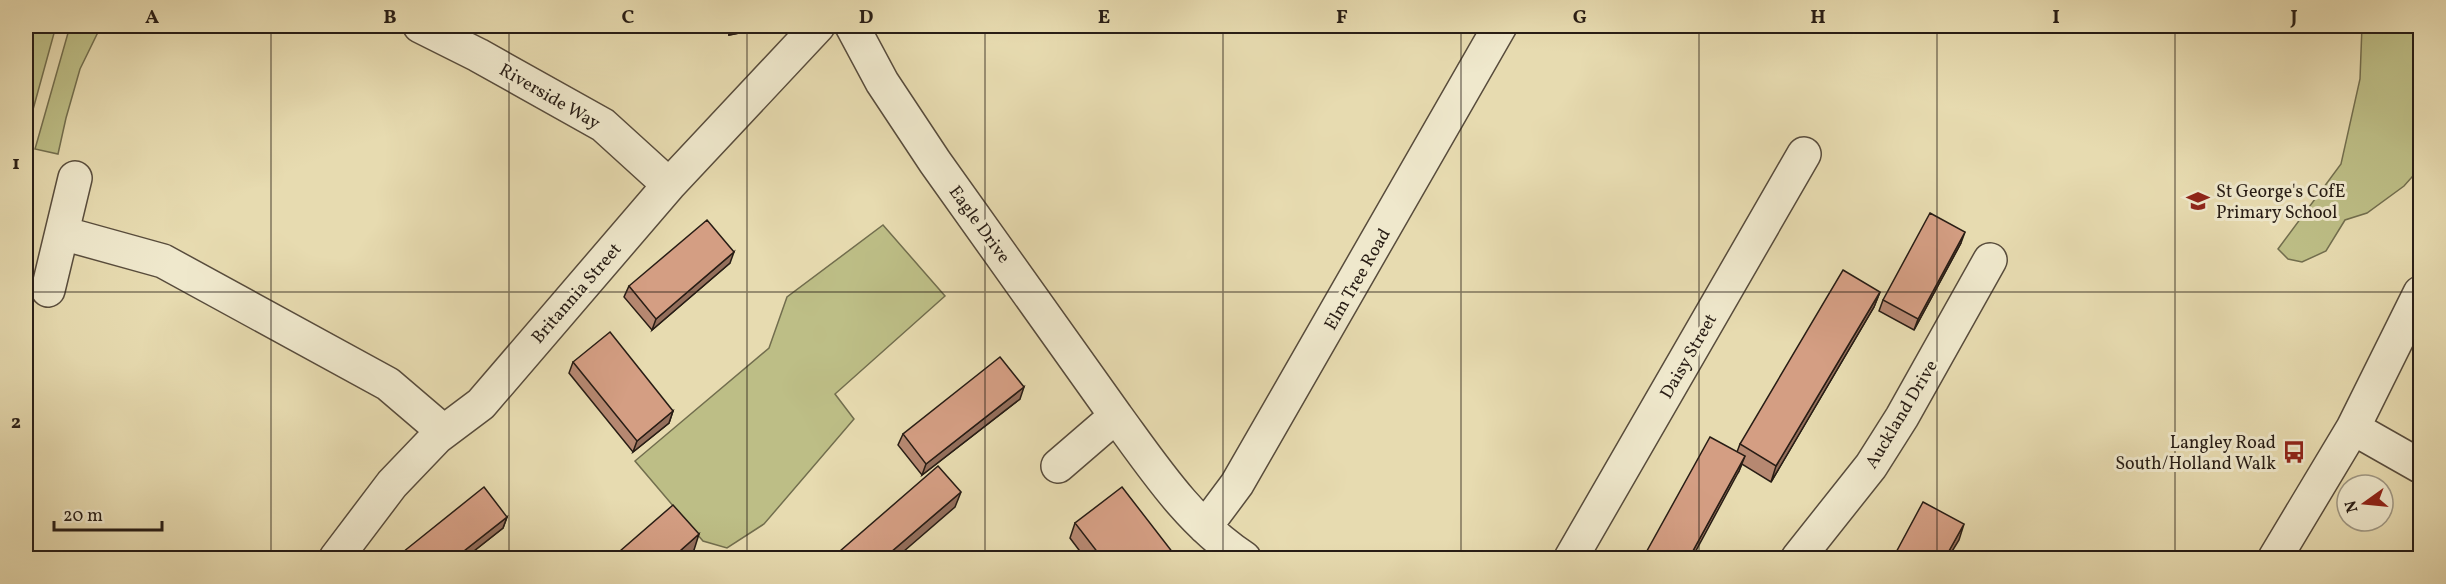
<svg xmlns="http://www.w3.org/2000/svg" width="2446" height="584" viewBox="0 0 2446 584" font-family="Vollkorn,serif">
  <rect width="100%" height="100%" fill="#e7dbb0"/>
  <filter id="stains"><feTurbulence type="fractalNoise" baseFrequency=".00333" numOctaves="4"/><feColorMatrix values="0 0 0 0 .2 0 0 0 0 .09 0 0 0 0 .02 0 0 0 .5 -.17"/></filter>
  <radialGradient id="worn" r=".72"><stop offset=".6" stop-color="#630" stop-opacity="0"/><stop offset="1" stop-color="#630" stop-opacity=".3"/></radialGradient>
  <path fill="#bdbe86" stroke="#726e4e" stroke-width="1.5" d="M 26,26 L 56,26 L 26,135 Z
    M 70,26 L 101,26 L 80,69 L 66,118 L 58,154 L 35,149 Z
    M 2362,26 L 2420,26 L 2420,168 L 2404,186 L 2367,213 L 2345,220 L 2326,251 L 2302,262 L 2288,259 L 2278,249 L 2341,164 L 2360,79 Z
    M 883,225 L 945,296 L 835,394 L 854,419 L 764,524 L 727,548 L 703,541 L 635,461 L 769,348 L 787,297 Z"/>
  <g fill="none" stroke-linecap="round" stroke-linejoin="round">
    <g stroke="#584c3c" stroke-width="36">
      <path id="minor" d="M 420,26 L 478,55 L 603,125 L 669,185
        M 852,26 L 882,82 L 935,162 L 1116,416
        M 62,233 L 163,261 L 388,384 L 443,431
        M 48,290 L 75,178
        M 2353,428 L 2420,466
        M 1058,466 L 1116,416 C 1154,468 1190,523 1244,558
        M 1205,527 L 1237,484 L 1500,26
        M 336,558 L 392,484 L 437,437 L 481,404 L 669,185 L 818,26
        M 1571,558 L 1804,154
        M 1798,558 L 1871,466 L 1902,417 L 1990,260
        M 2275,558 L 2353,428 L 2420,293"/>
    </g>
    <use href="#minor" stroke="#efe8cc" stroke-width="33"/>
  </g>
  <path fill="#b68871" stroke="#281d15" stroke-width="1.5" d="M 727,26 L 774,26 L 729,35 Z
    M 1961,243 L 1914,330 L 1879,311 L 1883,300 Z
    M 730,263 L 652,330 L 624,297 L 629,286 Z
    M 1880,292 L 1874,307 L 1771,482 L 1742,464 L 1739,471 L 1737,452 L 1740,444 Z
    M 573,362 L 673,411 L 669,423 L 633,452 L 569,373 Z
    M 1020,399 L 922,475 L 898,445 L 903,434 Z
    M 507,517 L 503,528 L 465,558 L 400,558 L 403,552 Z
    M 1075,523 L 1177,558 L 1085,558 L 1070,538 Z"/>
  <path fill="#946f5c" stroke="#281d15" stroke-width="1.5" d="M 732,26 L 774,26 L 729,35 Z
    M 1965,232 L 1961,243 L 1914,330 L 1918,319 Z
    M 734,252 L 730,263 L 652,330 L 656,319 Z
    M 1880,292 L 1874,307 L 1771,482 L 1776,466 Z
    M 1024,387 L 1020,399 L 922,475 L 926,464 Z
    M 673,411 L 669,423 L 633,452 L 637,441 Z
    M 1745,456 L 1739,471 L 1692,558 L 1689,558 Z
    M 961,492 L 955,507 L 896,558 L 884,558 Z
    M 507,517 L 503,528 L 465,558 L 455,558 Z
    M 1964,524 L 1959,540 L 1948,558 L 1945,558 Z
    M 699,534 L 694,550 L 684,558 L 672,558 Z"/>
  <path fill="#d49e83" stroke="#281d15" stroke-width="1.5" d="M 1930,213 L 1965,232 L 1918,319 L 1883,300 Z
    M 707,220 L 734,252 L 656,319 L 629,286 Z
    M 1843,270 L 1880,292 L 1776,466 L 1740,444 Z
    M 610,332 L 673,411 L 637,441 L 573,362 Z
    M 1000,357 L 1024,387 L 926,464 L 903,434 Z
    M 1710,437 L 1745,456 L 1689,558 L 1643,558 Z
    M 938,466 L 961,492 L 884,558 L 832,558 Z
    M 484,487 L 507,517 L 455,558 L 408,558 L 403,552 Z
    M 1122,487 L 1177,558 L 1102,558 L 1075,523 Z
    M 1923,502 L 1964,524 L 1945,558 L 1893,558 Z
    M 673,505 L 699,534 L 672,558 L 612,558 Z"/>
  <path fill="none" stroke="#281d15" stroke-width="1.5" stroke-opacity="0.55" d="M 271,26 L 271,558M 509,26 L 509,558M 747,26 L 747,558M 985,26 L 985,558M 1223,26 L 1223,558M 1461,26 L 1461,558M 1699,26 L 1699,558M 1937,26 L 1937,558M 2175,26 L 2175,558M 26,292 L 2420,292"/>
  <defs>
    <g id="school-bare" transform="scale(1.8)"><path d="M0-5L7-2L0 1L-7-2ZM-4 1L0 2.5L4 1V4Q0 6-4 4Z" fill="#8f2418" stroke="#efe8cc" stroke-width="2.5" paint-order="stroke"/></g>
    <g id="bus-bare" transform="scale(1.8)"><path d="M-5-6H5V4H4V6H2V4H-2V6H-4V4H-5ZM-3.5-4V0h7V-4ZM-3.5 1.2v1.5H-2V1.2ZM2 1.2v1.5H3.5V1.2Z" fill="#8f2418" stroke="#efe8cc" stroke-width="2.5" paint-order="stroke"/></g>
  </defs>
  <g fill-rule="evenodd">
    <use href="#school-bare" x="2198" y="201"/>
    <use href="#bus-bare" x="2294" y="452"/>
  </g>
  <g text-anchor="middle" stroke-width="6" stroke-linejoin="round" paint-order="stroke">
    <g font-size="18" fill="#281d15" stroke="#efe8cc">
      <text transform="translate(550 96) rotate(30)" y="6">Riverside Way</text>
      <text transform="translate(980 224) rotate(54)" y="6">Eagle Drive</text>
      <text transform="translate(1357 279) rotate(-60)" y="6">Elm Tree Road</text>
      <text transform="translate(576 293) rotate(-49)" y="6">Britannia Street</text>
      <text transform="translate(1688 356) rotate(-60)" y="6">Daisy Street</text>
      <text transform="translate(1901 414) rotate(-59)" y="6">Auckland Drive</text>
    </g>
    <g font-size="18" fill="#281d15" stroke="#efe8cc" text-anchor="start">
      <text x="2216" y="197">St George's CofE<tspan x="2216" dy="21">Primary School</tspan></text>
      <text x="2276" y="448" text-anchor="end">Langley Road<tspan x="2276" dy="21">South/Holland Walk</tspan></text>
    </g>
  </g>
  <rect width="2446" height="584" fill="none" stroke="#e7dbb0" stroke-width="66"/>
  <g transform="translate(2365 503) rotate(255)"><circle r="28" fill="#efe8cc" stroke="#9f9783" stroke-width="1.5"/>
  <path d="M0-4.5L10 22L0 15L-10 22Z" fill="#8f2418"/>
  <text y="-9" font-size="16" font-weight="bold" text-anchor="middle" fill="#281d15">N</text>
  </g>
  <path d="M54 521v9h108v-9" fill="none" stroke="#281d15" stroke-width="3"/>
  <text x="63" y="521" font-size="18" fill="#281d15" stroke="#efe8cc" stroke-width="4.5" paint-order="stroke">20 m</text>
  <rect x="33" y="33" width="2380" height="518" fill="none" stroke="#281d15" stroke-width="2"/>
  <g font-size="20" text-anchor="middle" font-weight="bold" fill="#281d15">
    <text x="152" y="23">A</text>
    <text x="390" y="23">B</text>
    <text x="628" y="23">C</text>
    <text x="866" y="23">D</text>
    <text x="1104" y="23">E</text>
    <text x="1342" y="23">F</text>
    <text x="1580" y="23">G</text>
    <text x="1818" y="23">H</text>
    <text x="2056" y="23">I</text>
    <text x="2294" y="23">J</text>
    <text x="16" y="169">1</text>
    <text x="16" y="428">2</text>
  </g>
  <rect width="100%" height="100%" filter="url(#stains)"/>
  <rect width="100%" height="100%" fill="url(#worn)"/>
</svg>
